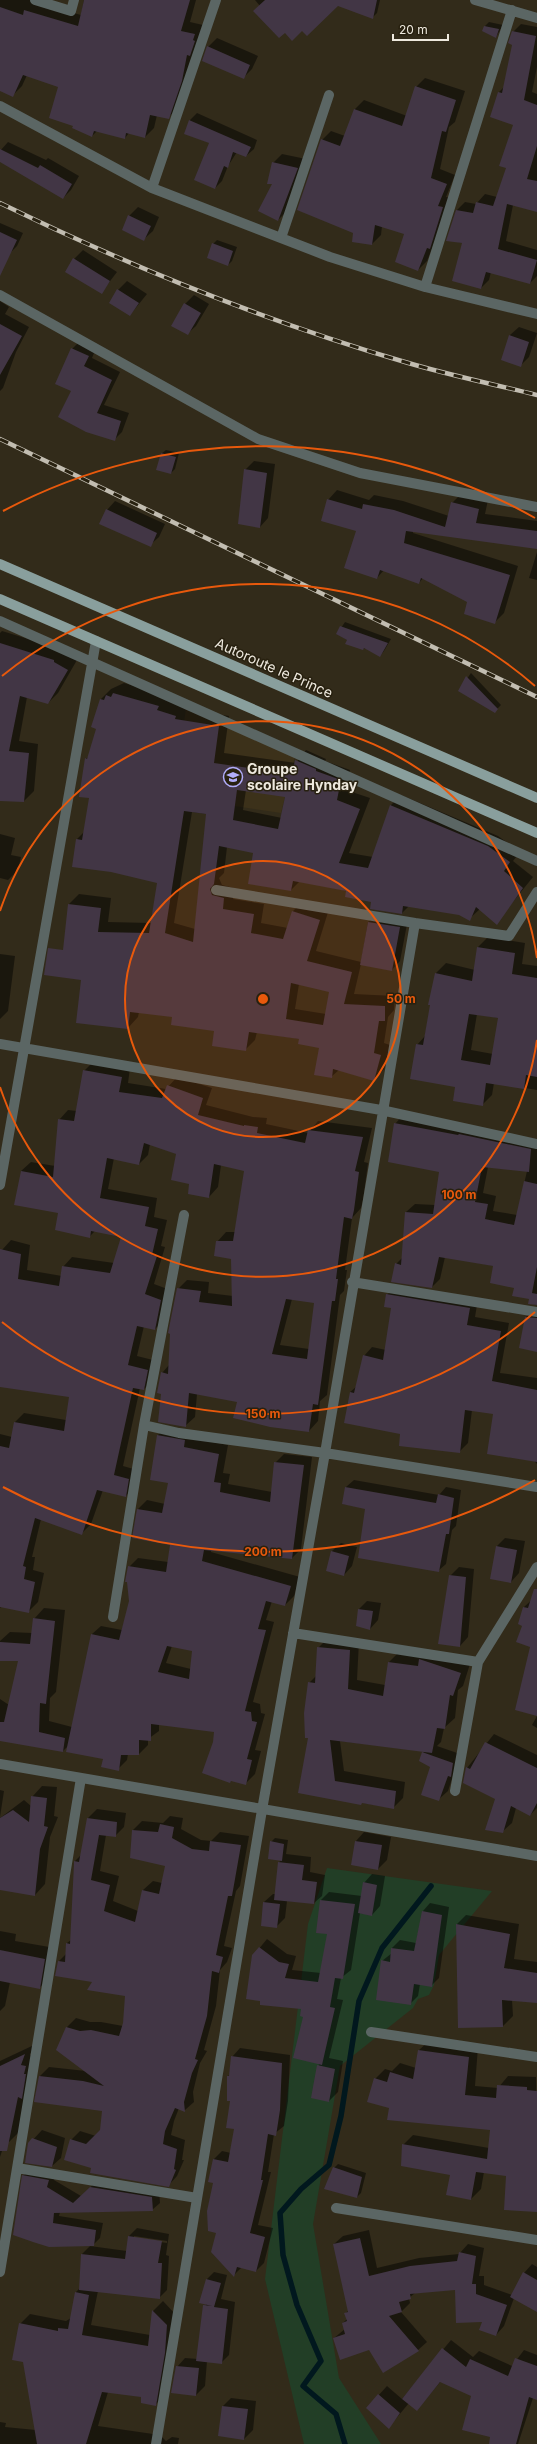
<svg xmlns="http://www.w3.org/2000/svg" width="537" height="2444" viewBox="0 0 537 2444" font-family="Inter,sans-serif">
  <rect width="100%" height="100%" fill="#322b1a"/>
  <path fill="#3c311a" d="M 186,708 L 295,756 L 281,813 L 173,797 Z"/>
  <path fill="#223e26" d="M 327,1868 L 492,1891 L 439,1955 L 434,1985 L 429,1995 L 418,1999 L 413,2008 L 340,2066 L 313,2224 L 339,2378 L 381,2444 L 304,2444 L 265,2279 L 308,1924 Z"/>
  <path fill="#0007" fill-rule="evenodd" d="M 0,0 L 47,0 L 45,5 L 81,15 L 84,0 L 196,0 L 190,22 L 203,25 L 177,108 L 168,118 L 157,115 L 154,128 L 145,137 L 129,133 L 125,138 L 97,131 L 92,136 L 74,125 L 60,86 L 27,75 L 22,86 L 13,95 L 0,90 Z
    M 255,0 L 343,0 L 302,29 L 260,6 Z
    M 347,0 L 380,0 L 377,13 L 373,17 Z
    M 489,22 L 503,25 L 496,37 L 485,26 Z
    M 521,24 L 537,27 L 537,67 L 532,92 L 537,94 L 537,211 L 513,205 L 506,241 L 537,250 L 537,276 L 530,283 L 491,272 L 489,280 L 481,288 L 463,243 L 448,240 L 457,210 L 465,202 L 476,204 L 485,194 L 497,197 L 507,168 L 514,124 L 499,92 L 504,87 L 513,45 L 513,32 Z
    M 217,38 L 258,56 L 252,69 L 243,78 L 208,47 Z
    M 425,78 L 465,91 L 455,122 L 449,127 L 440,169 L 455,175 L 446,197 L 452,198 L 427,261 L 418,270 L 405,233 L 382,226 L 381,235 L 372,244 L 354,232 L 322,140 L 331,131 L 345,136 L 355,109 L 364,100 L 407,116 L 416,87 Z
    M 197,113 L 257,140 L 254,149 L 246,156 L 237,152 L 228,166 L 222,181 L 215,188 L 210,143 L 185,133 L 190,120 Z
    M 8,142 L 46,160 L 48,158 L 79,176 L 71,190 L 63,198 L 0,161 L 0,151 Z
    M 282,154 L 306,159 L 287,211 L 278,220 L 273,184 L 273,163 Z
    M 138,207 L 159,217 L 153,231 L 144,239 L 129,216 Z
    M 0,223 L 23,233 L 17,246 L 10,253 L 0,249 Z
    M 217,240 L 237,247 L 232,261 L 228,265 L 213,244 Z
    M 83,250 L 117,272 L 101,293 L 74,259 Z
    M 127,281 L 147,294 L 130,315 L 118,290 Z
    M 194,295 L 209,304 L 196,326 L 187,334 L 172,325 L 185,304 Z
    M 0,301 L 9,307 L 5,314 L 29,327 L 16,352 L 3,388 L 0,391 Z
    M 519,327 L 537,333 L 529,357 L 520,366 L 510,335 Z
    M 80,341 L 96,348 L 92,358 L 120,372 L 104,405 L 129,413 L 122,432 L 114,440 L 72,391 L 72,349 Z
    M 166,450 L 179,453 L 175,469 L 171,473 L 161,454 Z
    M 254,461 L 275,464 L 268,518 L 260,527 L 245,470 Z
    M 337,490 L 369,500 L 374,495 L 403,501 L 449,516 L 452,503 L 461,494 L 488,500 L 485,514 L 537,521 L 537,548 L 413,531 L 413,533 L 518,566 L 504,613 L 494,623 L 469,602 L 423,578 L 419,583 L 384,570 L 377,578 L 357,530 L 328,500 Z
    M 115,501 L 165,524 L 159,537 L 150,545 L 107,510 Z
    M 537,552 L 537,580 L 529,578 Z
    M 345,622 L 391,639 L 384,651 L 380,656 L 365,648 L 363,649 L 337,634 Z
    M 2,631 L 64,650 L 77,660 L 58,693 L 48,703 L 27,697 L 19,741 L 38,744 L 34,791 L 24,801 L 0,800 L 0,633 Z
    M 471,673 L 501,705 L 495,711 L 459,690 Z
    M 124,683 L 168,696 L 185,706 L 184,709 L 229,716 L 224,753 L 296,763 L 306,750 L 326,759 L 325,761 L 350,770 L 346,790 L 370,798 L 349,853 L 373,857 L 391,805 L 401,795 L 498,836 L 520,852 L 513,861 L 533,877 L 496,923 L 480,909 L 469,919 L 459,914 L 409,906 L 402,913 L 347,891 L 300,881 L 291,890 L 255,852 L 227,847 L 224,873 L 219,878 L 222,885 L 234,888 L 233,899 L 264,904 L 261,923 L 288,928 L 293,911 L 303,901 L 329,909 L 316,951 L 361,962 L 368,922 L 377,914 L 408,919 L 400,961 L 392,970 L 361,964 L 354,994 L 395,996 L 394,1010 L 388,1017 L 384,1043 L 390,1045 L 384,1069 L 374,1080 L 339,1070 L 331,1077 L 321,1047 L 300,1039 L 257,1032 L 255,1040 L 245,1050 L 216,1030 L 173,1016 L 139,1012 L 138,1017 L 128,1028 L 69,904 L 79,894 L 111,898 L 108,922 L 151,923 L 158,882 L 77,839 L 84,832 L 90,797 L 86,759 L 90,755 L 97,728 L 93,727 L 101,699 L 111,689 ZM 246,790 L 287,796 L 282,818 L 243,810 ZM 192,812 L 207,814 L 195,929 L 174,923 ZM 299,984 L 330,991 L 326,1014 L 295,1009 Z
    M 0,834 L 15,838 L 11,855 L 21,857 L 18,870 L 8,880 L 0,878 Z
    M 488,937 L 525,943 L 522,964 L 537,966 L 537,1090 L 494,1083 L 492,1095 L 482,1105 L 457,1086 L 417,1045 L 425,1036 L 431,1004 L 429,1004 L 436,973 L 446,963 L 475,970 L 478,947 ZM 477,1014 L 499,1018 L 493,1054 L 471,1050 Z
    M 0,954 L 15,956 L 8,1011 L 0,1019 Z
    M 93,1062 L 130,1068 L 128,1083 L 166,1089 L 177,1077 L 212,1088 L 206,1105 L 253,1117 L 267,1118 L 266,1124 L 308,1133 L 318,1121 L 372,1128 L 364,1162 L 368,1163 L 363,1200 L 361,1208 L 352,1218 L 345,1270 L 347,1270 L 344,1291 L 340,1295 L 327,1395 L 320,1401 L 318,1421 L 309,1431 L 238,1401 L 197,1394 L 195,1417 L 185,1426 L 162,1394 L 162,1373 L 169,1365 L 178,1289 L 187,1280 L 209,1282 L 208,1293 L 233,1296 L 232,1259 L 217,1242 L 226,1232 L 235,1232 L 245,1170 L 221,1165 L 218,1187 L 209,1197 L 191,1184 L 177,1154 L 150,1144 L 148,1155 L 139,1164 L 114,1158 L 108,1189 L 157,1198 L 154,1217 L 167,1220 L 161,1246 L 165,1247 L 154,1284 L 170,1290 L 164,1320 L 155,1329 L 144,1326 L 137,1356 L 157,1361 L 153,1380 L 144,1389 L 140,1388 L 123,1466 L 137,1470 L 135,1486 L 126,1496 L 103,1490 L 91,1524 L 81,1534 L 41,1519 L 32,1557 L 35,1557 L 33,1570 L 44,1573 L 38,1602 L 29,1611 L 2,1606 L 0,1608 L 0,1434 L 12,1437 L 15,1422 L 24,1413 L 66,1420 L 70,1396 L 0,1386 L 2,1250 L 11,1240 L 30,1245 L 27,1270 L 62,1276 L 63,1267 L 72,1257 L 114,1263 L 122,1236 L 95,1231 L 89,1237 L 60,1213 L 21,1171 L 31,1162 L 55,1166 L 59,1120 L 68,1110 L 77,1111 L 84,1071 ZM 292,1299 L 315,1302 L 309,1349 L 280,1345 Z
    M 403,1115 L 537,1142 L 537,1305 L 529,1303 L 530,1298 L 515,1287 L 495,1266 L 445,1257 L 440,1279 L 432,1287 L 396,1264 L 403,1257 L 406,1212 L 415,1204 L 435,1205 L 440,1171 L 395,1124 ZM 488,1167 L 527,1171 L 517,1215 L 493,1211 L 496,1196 L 483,1193 Z
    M 396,1286 L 478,1299 L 475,1317 L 509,1323 L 500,1373 L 537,1378 L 537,1464 L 494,1413 L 472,1410 L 468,1443 L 459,1452 L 401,1434 L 350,1392 L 356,1387 L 364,1356 L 372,1347 L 386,1350 L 392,1307 L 387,1295 Z
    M 535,1308 L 537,1309 L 537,1351 L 526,1317 Z
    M 167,1426 L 193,1438 L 228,1445 L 223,1473 L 230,1474 L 228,1484 L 272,1492 L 275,1463 L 284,1454 L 312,1457 L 301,1549 L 292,1558 L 211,1550 L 211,1552 L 300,1577 L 294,1596 L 285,1605 L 272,1601 L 266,1620 L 274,1622 L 253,1702 L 260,1704 L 261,1713 L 265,1714 L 255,1750 L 261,1751 L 255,1774 L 246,1783 L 232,1780 L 230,1782 L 215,1731 L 159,1724 L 159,1731 L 148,1739 L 148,1745 L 139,1754 L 128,1754 L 127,1760 L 118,1769 L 104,1758 L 69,1745 L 63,1751 L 0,1740 L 0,1699 L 9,1705 L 20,1660 L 0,1660 L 0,1641 L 10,1632 L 32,1633 L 34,1619 L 44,1608 L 65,1610 L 56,1692 L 50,1698 L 49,1721 L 72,1727 L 92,1634 L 101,1626 L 122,1630 L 130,1601 L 129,1567 L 138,1558 L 168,1562 L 171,1544 L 138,1509 L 147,1500 L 165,1504 L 169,1482 L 151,1479 L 158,1435 ZM 172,1646 L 194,1650 L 191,1669 L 166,1663 Z
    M 354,1480 L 439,1495 L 446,1487 L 461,1490 L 456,1526 L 452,1530 L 446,1564 L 438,1571 L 366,1508 L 343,1504 L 346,1487 Z
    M 505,1538 L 525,1541 L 519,1573 L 511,1582 L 497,1546 Z
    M 341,1543 L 357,1547 L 352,1566 L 344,1575 L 332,1551 Z
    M 459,1567 L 474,1569 L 468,1637 L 460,1646 L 450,1576 Z
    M 537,1595 L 537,1649 L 523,1625 L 524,1607 Z
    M 367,1601 L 381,1603 L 378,1620 L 370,1629 L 359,1609 Z
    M 328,1638 L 359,1641 L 357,1680 L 385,1685 L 389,1662 L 398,1653 L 470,1664 L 463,1686 L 458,1690 L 455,1718 L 444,1728 L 441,1742 L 437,1746 L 460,1754 L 448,1791 L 439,1799 L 431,1766 L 423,1753 L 425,1751 L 340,1741 L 344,1771 L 405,1782 L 403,1798 L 393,1808 L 299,1792 L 310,1737 L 309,1683 L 316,1676 L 318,1648 Z
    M 537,1716 L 537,1728 L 532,1725 Z
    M 494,1734 L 537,1755 L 537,1808 L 530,1815 L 516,1808 L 512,1823 L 503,1831 L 496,1799 L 467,1768 Z
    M 42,1786 L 57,1787 L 54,1816 L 58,1817 L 50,1837 L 45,1884 L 35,1895 L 0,1889 L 0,1818 L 24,1800 L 31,1806 L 32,1797 Z
    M 0,1790 L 4,1791 L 0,1817 Z
    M 97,1809 L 126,1813 L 124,1827 L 115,1836 L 106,1835 L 100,1871 L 119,1876 L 113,1901 L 138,1911 L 143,1890 L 153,1881 L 162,1883 L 167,1865 L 133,1830 L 142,1821 L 163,1823 L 170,1816 L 183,1818 L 181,1829 L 201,1840 L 211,1841 L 220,1832 L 249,1836 L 240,1886 L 236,1891 L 224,1946 L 232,1948 L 227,1962 L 220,1970 L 216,2006 L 204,2050 L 207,2051 L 200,2063 L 193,2092 L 194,2102 L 185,2110 L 179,2108 L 174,2121 L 171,2135 L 185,2140 L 182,2160 L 184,2160 L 177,2176 L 168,2186 L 92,2168 L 71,2140 L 80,2131 L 96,2136 L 101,2130 L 103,2110 L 36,2101 L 40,2076 L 49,2067 L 86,2071 L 67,2027 L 76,2018 L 90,2022 L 101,2022 L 123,2026 L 127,1995 L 93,1981 L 59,1961 L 66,1954 L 67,1943 L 71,1940 L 75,1861 L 81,1855 L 88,1818 Z
    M 364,1832 L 391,1837 L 387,1860 L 378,1869 L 352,1864 L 356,1841 Z
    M 275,1838 L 288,1840 L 286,1854 L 311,1857 L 310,1872 L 325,1875 L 322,1896 L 314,1903 L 287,1901 L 285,1918 L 276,1927 L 262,1925 L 264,1902 L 273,1894 L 276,1894 L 279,1862 L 282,1860 L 271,1842 Z
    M 372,1874 L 385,1876 L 380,1906 L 372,1915 L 360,1913 L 351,1970 L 341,1978 L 337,1999 L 343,2000 L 329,2058 L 343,2061 L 338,2092 L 329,2101 L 303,2008 L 253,1956 L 267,1939 L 287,1954 L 296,1956 L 292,1970 L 321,1973 L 328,1933 L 321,1900 L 329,1892 L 362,1896 L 364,1883 Z
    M 430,1903 L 449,1907 L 439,1978 L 431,1986 L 420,1984 L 418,1996 L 410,2004 L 382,1961 L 392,1953 L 392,1948 L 400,1940 L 416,1943 L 423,1911 Z
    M 466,1915 L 519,1924 L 514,1959 L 537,1962 L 537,2002 L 512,2000 L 513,2016 L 503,2026 L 457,1924 Z
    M 0,1931 L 16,1934 L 15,1941 L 55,1948 L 50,1978 L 39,1988 L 10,1982 L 5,2006 L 0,2011 Z
    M 429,2041 L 478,2047 L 475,2086 L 498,2088 L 508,2076 L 536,2077 L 537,2211 L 507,2175 L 484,2172 L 481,2189 L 471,2199 L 451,2175 L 403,2145 L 413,2135 L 489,2148 L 491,2129 L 390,2107 L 375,2079 L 385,2069 L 392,2071 L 400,2063 L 416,2068 L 419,2050 Z
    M 34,2045 L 30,2055 L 35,2056 L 19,2132 L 9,2142 L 6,2139 L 0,2157 L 0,2061 Z
    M 240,2048 L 290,2055 L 288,2101 L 284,2126 L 274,2134 L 268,2172 L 271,2172 L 258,2225 L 273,2228 L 264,2263 L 256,2271 L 242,2267 L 234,2275 L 218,2232 L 214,2182 L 209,2182 L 214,2159 L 222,2151 L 231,2153 L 235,2128 L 228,2076 L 231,2074 L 232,2057 Z
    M 42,2130 L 65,2138 L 61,2158 L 52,2166 L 29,2144 Z
    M 338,2164 L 366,2173 L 361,2193 L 357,2197 L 334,2168 Z
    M 31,2169 L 56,2173 L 54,2180 L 81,2196 L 98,2180 L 159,2190 L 160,2203 L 152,2210 L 60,2212 L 59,2216 L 103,2223 L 100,2238 L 93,2245 L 49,2246 L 23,2176 Z
    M 137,2228 L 169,2234 L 166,2255 L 169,2256 L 167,2290 L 159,2298 L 98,2291 L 91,2325 L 150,2335 L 153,2311 L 163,2301 L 176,2315 L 165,2395 L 155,2405 L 142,2396 L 108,2392 L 98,2426 L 160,2435 L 166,2441 L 172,2437 L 179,2438 L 178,2444 L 0,2444 L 0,2422 L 6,2423 L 5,2427 L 36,2430 L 20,2324 L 30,2314 L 66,2321 L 71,2318 L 76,2292 L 80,2288 L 82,2254 L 90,2246 L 127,2251 L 129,2236 ZM 134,2236 L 167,2241 L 167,2243 L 134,2238 Z
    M 369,2230 L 377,2268 L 419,2258 L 459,2254 L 468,2244 L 484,2248 L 479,2276 L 484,2276 L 484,2285 L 512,2295 L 524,2273 L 532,2264 L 537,2267 L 537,2305 L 514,2298 L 504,2326 L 496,2335 L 456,2289 L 415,2293 L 409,2298 L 410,2303 L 401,2312 L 427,2342 L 418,2350 L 383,2371 L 369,2349 L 334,2338 L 345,2329 L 343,2323 L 347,2319 L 346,2313 L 349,2310 L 334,2244 L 343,2236 Z
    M 214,2272 L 227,2275 L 221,2299 L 235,2302 L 229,2355 L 221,2363 L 207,2361 L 205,2386 L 196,2395 L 177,2367 L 185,2358 L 198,2359 L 206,2304 L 201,2302 L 207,2279 Z
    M 451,2340 L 473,2357 L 479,2351 L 512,2366 L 524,2350 L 537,2355 L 537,2395 L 533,2398 L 518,2444 L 490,2444 L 491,2437 L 472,2395 L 441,2381 L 417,2410 L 409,2403 L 389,2427 L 367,2408 L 387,2386 L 402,2399 Z
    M 231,2398 L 256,2401 L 253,2430 L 244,2439 L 223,2406 Z"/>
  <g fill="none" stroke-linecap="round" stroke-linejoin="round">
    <path stroke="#01181e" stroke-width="5.5" d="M 345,2444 L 336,2414 L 303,2386 L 321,2361 L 297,2305 L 283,2255 L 280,2213 L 301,2189 L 329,2165 L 341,2116 L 359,2001 L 382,1948 L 431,1886"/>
  </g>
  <path fill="#423645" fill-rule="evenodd" d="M 84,0 L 190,0 L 181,31 L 195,34 L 193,40 L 195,41 L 190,56 L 187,55 L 182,81 L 169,119 L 150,115 L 145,138 L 126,133 L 125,139 L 94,131 L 92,137 L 72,128 L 73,126 L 49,118 L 58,87 L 23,75 L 13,97 L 0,91 L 0,7 L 23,15 L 24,10 L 78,26 Z
    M 265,0 L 377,0 L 373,19 L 338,6 L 307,36 L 302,31 L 292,41 L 285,33 L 279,38 L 253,11 Z
    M 484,26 L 499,29 L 496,38 L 482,31 Z
    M 512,31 L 536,36 L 524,100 L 537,105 L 537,146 L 527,179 L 537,181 L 537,212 L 507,204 L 498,249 L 537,260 L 530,284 L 486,272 L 481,289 L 452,281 L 462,243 L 446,241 L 456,210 L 473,213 L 476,202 L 493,206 L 506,168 L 499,166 L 513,125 L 490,117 L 498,92 L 502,93 L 512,45 L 508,43 Z
    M 207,46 L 250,65 L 244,79 L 202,61 Z
    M 415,86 L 456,100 L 446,132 L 442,131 L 431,178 L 447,184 L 438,206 L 443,207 L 430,249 L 427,248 L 418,271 L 395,262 L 404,234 L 375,225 L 372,245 L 352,242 L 353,233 L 297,210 L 321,139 L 340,146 L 354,109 L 402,126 Z
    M 189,120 L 251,147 L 246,157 L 233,152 L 228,168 L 224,166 L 215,189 L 194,180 L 209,143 L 184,134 Z
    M 0,149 L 38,168 L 40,165 L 72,184 L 63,199 L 0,162 Z
    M 272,162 L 298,168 L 278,221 L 258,211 L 272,184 L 267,184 Z
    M 128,215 L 151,226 L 144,241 L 122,230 Z
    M 0,232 L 17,240 L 0,276 Z
    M 212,243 L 233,251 L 228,266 L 207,258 Z
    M 73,258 L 110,281 L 102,294 L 65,272 Z
    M 117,289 L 139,303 L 130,316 L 109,303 Z
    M 184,303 L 201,313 L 188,335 L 171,326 Z
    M 0,324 L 22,336 L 0,375 Z
    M 509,335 L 529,342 L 521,367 L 501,360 Z
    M 71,348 L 89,356 L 84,366 L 112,380 L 97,413 L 121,421 L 115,441 L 86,432 L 58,417 L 71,391 L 55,384 Z
    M 161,453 L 176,457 L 171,474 L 156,470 Z
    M 244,469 L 267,473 L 260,528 L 238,524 Z
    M 327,499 L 362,509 L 363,504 L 394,510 L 445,527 L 451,502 L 479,509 L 476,523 L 537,531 L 537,549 L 406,531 L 404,543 L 510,575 L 495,624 L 464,614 L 467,602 L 421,578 L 419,584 L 380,570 L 377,579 L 344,568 L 356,531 L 321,521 Z
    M 106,509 L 157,533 L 151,547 L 99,524 Z
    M 340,626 L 388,643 L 380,657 L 364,648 L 363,650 L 345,644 L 347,640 L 336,634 Z
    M 0,643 L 54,660 L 54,662 L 68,670 L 48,704 L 20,696 L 9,751 L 29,753 L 24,802 L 0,801 Z
    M 466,676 L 498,709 L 495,713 L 458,691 Z
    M 113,693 L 159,706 L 157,710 L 176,716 L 175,719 L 219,726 L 214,763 L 292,774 L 295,760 L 316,769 L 316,771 L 341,780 L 337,800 L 360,809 L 339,863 L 368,868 L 390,805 L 488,846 L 510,862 L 504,871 L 523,888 L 497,925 L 476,907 L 470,921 L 459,915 L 403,906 L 402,914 L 370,909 L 371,902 L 345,897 L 346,891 L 293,881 L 291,891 L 248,884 L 253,853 L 219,846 L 214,884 L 210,889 L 212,895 L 224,898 L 223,909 L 254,914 L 251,933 L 283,939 L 292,911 L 320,920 L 307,961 L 352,972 L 344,1004 L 385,1006 L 385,1021 L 379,1021 L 374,1053 L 381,1055 L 374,1081 L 333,1069 L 332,1078 L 314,1075 L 319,1048 L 298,1044 L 299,1039 L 249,1032 L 246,1051 L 212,1046 L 214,1031 L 171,1025 L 172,1017 L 130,1012 L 128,1029 L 76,1023 L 81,980 L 44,975 L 48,948 L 63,950 L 68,904 L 101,908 L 98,932 L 149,933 L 157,883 L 111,872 L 72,867 L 76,839 L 82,840 L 89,798 L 79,797 L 85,758 L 87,759 L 96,729 L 91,727 L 100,699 L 104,700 L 106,695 L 111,697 ZM 237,790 L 285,797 L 278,829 L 233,820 ZM 184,811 L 206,814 L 193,942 L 165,933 ZM 291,983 L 329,992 L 323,1025 L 286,1019 Z
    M 368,922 L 400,927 L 392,971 L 360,965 Z
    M 477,947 L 515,953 L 512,974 L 537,978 L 537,1077 L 526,1075 L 524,1089 L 486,1083 L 483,1106 L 453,1101 L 455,1087 L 410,1079 L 416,1044 L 423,1045 L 430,1005 L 428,1005 L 435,973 L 472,981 ZM 469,1014 L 498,1018 L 490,1065 L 461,1060 Z
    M 83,1070 L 122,1077 L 119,1092 L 162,1098 L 167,1085 L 203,1098 L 198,1115 L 244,1126 L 244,1125 L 258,1127 L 257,1133 L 305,1143 L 308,1130 L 363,1137 L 355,1171 L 359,1172 L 354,1210 L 352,1219 L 344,1217 L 336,1279 L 338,1279 L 335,1301 L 332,1301 L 318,1405 L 313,1404 L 309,1432 L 270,1427 L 233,1418 L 237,1402 L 189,1393 L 186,1427 L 158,1422 L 161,1394 L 157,1393 L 161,1372 L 168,1374 L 170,1334 L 168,1333 L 177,1288 L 201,1291 L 199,1302 L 232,1306 L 231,1259 L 214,1256 L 216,1241 L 233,1241 L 244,1171 L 214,1164 L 209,1198 L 188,1194 L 189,1184 L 171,1180 L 176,1154 L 144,1143 L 139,1165 L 107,1158 L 100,1198 L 149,1207 L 145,1226 L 158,1229 L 152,1255 L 157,1256 L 145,1294 L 161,1300 L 155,1330 L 137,1326 L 128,1365 L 148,1370 L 144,1390 L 133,1388 L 114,1475 L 129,1479 L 126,1497 L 97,1490 L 82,1535 L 35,1518 L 23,1566 L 26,1567 L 24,1579 L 35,1582 L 29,1613 L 0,1607 L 0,1446 L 9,1448 L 14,1422 L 64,1431 L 69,1397 L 0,1387 L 0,1249 L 21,1254 L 18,1279 L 59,1286 L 62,1266 L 110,1273 L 121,1237 L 91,1231 L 90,1238 L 55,1230 L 58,1213 L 14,1205 L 21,1171 L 53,1177 L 58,1119 L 74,1121 ZM 286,1299 L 314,1303 L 307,1359 L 272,1354 Z
    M 394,1123 L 458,1135 L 459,1134 L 531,1149 L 529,1172 L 482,1167 L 475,1202 L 488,1204 L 485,1219 L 514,1225 L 524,1181 L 537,1184 L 537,1267 L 532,1293 L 537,1294 L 537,1305 L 528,1304 L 529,1299 L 512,1296 L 514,1288 L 490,1283 L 493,1266 L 439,1257 L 432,1288 L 391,1282 L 395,1263 L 401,1265 L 405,1212 L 433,1214 L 439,1172 L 388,1162 Z
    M 386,1294 L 470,1308 L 467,1325 L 501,1331 L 492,1381 L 537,1390 L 537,1462 L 487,1454 L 493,1414 L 465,1410 L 460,1453 L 399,1446 L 400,1434 L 344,1423 L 350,1392 L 354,1393 L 363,1355 L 383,1360 L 391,1308 L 384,1307 Z
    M 525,1317 L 537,1318 L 537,1352 L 519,1348 Z
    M 157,1435 L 185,1440 L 184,1447 L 219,1454 L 214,1482 L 221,1483 L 220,1492 L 270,1502 L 274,1462 L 304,1465 L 292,1559 L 204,1550 L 202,1561 L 291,1586 L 285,1606 L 266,1601 L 258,1629 L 266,1630 L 245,1711 L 251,1712 L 252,1721 L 257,1722 L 247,1759 L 252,1760 L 246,1785 L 231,1781 L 230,1783 L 202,1773 L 213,1742 L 214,1732 L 151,1724 L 151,1741 L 139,1740 L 139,1755 L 121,1755 L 119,1771 L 101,1767 L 103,1759 L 66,1752 L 91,1634 L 119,1640 L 129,1601 L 127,1582 L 125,1582 L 128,1566 L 166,1572 L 170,1545 L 132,1538 L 137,1509 L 162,1513 L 168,1483 L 150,1480 ZM 167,1646 L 192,1651 L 189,1679 L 158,1672 Z
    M 345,1487 L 436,1503 L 438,1494 L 454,1498 L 449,1534 L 446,1534 L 439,1572 L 358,1558 L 365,1509 L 342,1504 Z
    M 496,1546 L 517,1550 L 511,1583 L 490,1579 Z
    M 331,1551 L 349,1556 L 344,1576 L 326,1571 Z
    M 449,1575 L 466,1577 L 460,1647 L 438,1644 Z
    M 534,1589 L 537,1589 L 537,1716 L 515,1710 L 530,1647 L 516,1642 L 522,1626 L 518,1624 L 523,1607 L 528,1608 Z
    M 358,1609 L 373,1611 L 370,1630 L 356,1626 Z
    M 33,1618 L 55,1621 L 46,1704 L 40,1703 L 39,1732 L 65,1738 L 63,1752 L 0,1741 L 0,1722 L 4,1722 L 18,1661 L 0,1661 L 0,1642 L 30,1644 Z
    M 317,1647 L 350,1650 L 348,1689 L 383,1696 L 388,1662 L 418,1666 L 419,1659 L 461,1673 L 453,1696 L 450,1695 L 445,1729 L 437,1728 L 432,1753 L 330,1740 L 335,1781 L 396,1791 L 394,1809 L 362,1803 L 361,1805 L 298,1793 L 308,1738 L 305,1738 L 304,1713 L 308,1682 L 315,1683 Z
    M 485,1742 L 537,1768 L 537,1803 L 530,1816 L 511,1806 L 503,1833 L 485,1830 L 495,1799 L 463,1783 L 466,1767 L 470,1769 Z
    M 422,1752 L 453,1763 L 451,1777 L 448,1776 L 439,1801 L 421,1795 L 430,1767 L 419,1761 Z
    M 31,1796 L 47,1798 L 44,1826 L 48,1827 L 40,1849 L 35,1896 L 0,1890 L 0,1818 L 13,1810 L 29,1822 Z
    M 87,1818 L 117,1822 L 116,1837 L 99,1835 L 91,1880 L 110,1885 L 104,1911 L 135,1922 L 142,1890 L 159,1894 L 165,1866 L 130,1858 L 132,1830 L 158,1832 L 160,1824 L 174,1827 L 172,1838 L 192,1849 L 209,1851 L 210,1841 L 241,1845 L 232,1896 L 228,1896 L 216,1955 L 223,1957 L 219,1973 L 212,1971 L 207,2016 L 195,2059 L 198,2060 L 192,2073 L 184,2102 L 185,2112 L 175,2108 L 165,2131 L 163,2144 L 177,2149 L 174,2169 L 176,2170 L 169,2187 L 90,2173 L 91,2168 L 64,2160 L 70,2139 L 86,2144 L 100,2130 L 102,2111 L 34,2102 L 39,2076 L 83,2081 L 104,2086 L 56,2050 L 66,2027 L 80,2031 L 91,2030 L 119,2036 L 123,2023 L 125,1996 L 87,1990 L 92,1982 L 55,1976 L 58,1961 L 65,1962 L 66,1943 L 70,1944 L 74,1864 L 74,1861 L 79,1862 Z
    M 270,1841 L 284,1844 L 282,1861 L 268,1859 Z
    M 355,1841 L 382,1845 L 378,1870 L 351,1865 Z
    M 278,1862 L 304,1865 L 302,1880 L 317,1882 L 314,1904 L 274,1900 Z
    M 363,1882 L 377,1885 L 372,1916 L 358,1913 Z
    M 320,1900 L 355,1904 L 343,1979 L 335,1978 L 330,2007 L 335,2008 L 322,2065 L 293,2058 L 303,2017 L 300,2016 L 301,2009 L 260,2005 L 260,2001 L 246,1999 L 252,1955 L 259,1947 L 279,1962 L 289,1964 L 285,1978 L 318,1982 L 327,1934 L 316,1933 Z
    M 263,1902 L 280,1904 L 277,1928 L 261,1926 Z
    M 422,1911 L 442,1915 L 432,1987 L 414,1984 L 411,2005 L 376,2000 L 381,1960 L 390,1962 L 391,1948 L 414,1951 Z
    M 456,1924 L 510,1934 L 504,1968 L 537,1973 L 537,2003 L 502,2000 L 503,2027 L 458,2028 Z
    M 0,1950 L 45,1959 L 40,1989 L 0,1981 Z
    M 418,2050 L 469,2057 L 465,2095 L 496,2098 L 497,2085 L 527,2087 L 527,2090 L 537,2091 L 537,2212 L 504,2210 L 506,2176 L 476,2172 L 471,2200 L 446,2195 L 450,2175 L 401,2166 L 402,2144 L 487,2159 L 490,2130 L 387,2120 L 389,2108 L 367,2102 L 374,2078 L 387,2082 L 390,2072 L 413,2079 Z
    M 25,2054 L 21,2065 L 26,2066 L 24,2074 L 26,2074 L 22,2099 L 18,2097 L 7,2151 L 0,2151 L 0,2066 Z
    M 231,2056 L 282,2063 L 280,2110 L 276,2136 L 268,2134 L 261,2180 L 263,2180 L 250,2233 L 265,2237 L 256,2272 L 237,2267 L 234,2277 L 211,2252 L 216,2233 L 208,2231 L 207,2211 L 213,2183 L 208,2182 L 213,2159 L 228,2162 L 234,2129 L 226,2128 L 230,2101 L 227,2101 L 227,2076 L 229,2076 Z
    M 317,2065 L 335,2069 L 329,2102 L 311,2098 Z
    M 32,2138 L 57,2147 L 52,2167 L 25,2163 L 28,2143 Z
    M 333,2167 L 362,2177 L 357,2198 L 324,2189 Z
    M 22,2175 L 49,2180 L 47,2187 L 73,2203 L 90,2187 L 152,2197 L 153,2211 L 54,2213 L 53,2223 L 96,2230 L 94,2246 L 49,2247 L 33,2242 L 13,2235 Z
    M 128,2236 L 162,2241 L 158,2263 L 162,2263 L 160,2299 L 79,2290 L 81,2254 L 125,2259 Z
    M 360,2238 L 369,2276 L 410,2266 L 457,2261 L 459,2252 L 476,2256 L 472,2284 L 476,2284 L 476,2294 L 507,2305 L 496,2336 L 479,2330 L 482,2322 L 456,2323 L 455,2290 L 410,2294 L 411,2299 L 399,2302 L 402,2312 L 389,2316 L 419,2351 L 383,2373 L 369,2350 L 340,2360 L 333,2338 L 345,2334 L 342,2323 L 347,2321 L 344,2313 L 348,2312 L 333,2244 Z
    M 523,2272 L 537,2280 L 537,2312 L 510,2297 Z
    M 206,2279 L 221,2283 L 214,2307 L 228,2309 L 222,2364 L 196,2361 L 203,2305 L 212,2306 L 199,2303 Z
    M 75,2292 L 89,2295 L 82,2335 L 148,2346 L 152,2310 L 167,2325 L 165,2353 L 156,2406 L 141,2403 L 141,2397 L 102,2392 L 86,2444 L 37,2444 L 23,2362 L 12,2360 L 19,2323 L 58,2331 L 58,2328 L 68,2329 Z
    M 442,2348 L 466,2367 L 470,2359 L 508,2376 L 515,2358 L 537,2366 L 537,2400 L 529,2397 L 516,2444 L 489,2444 L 490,2437 L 462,2430 L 471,2396 L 440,2382 L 417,2411 L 402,2399 Z
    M 176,2366 L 199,2368 L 196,2396 L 171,2393 Z
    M 378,2394 L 400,2413 L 389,2429 L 366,2408 Z
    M 222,2406 L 248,2409 L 244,2440 L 218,2436 Z"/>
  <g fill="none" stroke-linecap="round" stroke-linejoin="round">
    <path stroke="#5b6664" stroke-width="10" d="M 35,0 L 71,11 L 74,0
      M 475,0 L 537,18
      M 0,106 L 152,188 L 330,257 L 425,287 L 537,314
      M 152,188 L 216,0
      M 281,238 L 329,95
      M 425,287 L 512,10
      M 0,295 L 258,439 L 360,473 L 537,507
      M 0,621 L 537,861
      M 216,890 L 415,923 L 509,936 L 537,892
      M 0,1044 L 381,1110 L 537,1144
      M 0,1185 L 96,641
      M 352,1282 L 537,1312
      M 144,1425 L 179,1433 L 325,1453 L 537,1487
      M 113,1617 L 144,1425 L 184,1215
      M 293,1633 L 478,1662
      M 0,1764 L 537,1856
      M 455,1791 L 478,1662 L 537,1567
      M 371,2032 L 537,2057
      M 17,2168 L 197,2198
      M 336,2208 L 537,2240
      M 0,2272 L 81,1778
      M 156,2444 L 262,1810 L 325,1453 L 415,923"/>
    <path stroke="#899f9d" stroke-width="10" d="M 0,564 L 537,798
      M 0,599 L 537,833"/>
    <g stroke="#c2bdb1" stroke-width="4.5">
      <path id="rail" d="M 0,203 C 131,267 265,321 405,362 C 448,375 493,384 537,395
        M 0,439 L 537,697"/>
    </g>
    <use href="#rail" stroke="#282110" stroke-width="3" stroke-dasharray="9" stroke-linecap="butt"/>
  </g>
  <circle cx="263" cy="999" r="138" fill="#e8590c" fill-opacity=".12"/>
  <g fill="none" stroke="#e8590c" stroke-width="2">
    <circle cx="263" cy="999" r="138"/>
    <path d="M537 1040A277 277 0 0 1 0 1087M0 911A277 277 0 0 1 537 958"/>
    <path d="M535 1312A415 415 0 0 1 2 1322M2 676A415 415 0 0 1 535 686"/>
    <path d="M535 1480A553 553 0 0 1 3 1487M3 511A553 553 0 0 1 535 518"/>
  </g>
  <defs>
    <g id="school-ring" transform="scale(1)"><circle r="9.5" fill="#282110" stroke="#b1adfa" stroke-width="1.5"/><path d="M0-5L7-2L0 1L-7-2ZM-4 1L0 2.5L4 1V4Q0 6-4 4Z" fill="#b1adfa"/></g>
  </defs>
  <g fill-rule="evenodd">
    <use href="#school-ring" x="233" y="777"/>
  </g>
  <g text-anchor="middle" stroke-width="3" stroke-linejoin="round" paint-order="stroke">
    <g font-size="14" fill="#eee9de" stroke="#282110">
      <text transform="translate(274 668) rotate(24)" y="5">Autoroute le Prince</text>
    </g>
    <g font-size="14" font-weight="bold" fill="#eee9de" stroke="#282110" text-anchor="start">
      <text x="247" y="774">Groupe<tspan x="247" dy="16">scolaire Hynday</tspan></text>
    </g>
  </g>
  <circle cx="263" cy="999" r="6" fill="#e8590c" stroke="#282110" stroke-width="2"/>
  <g font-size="12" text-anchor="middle" font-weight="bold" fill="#e8590c" stroke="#282110" stroke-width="3" stroke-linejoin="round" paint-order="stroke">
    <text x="401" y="1003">50 m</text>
    <text x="459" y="1199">100 m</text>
    <text x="263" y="1418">150 m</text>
    <text x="263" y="1556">200 m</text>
  </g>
  <path d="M393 34v6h55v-6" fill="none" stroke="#eee9de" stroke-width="2"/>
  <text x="399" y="34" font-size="12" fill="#eee9de" stroke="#282110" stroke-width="3" paint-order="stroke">20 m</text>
</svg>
